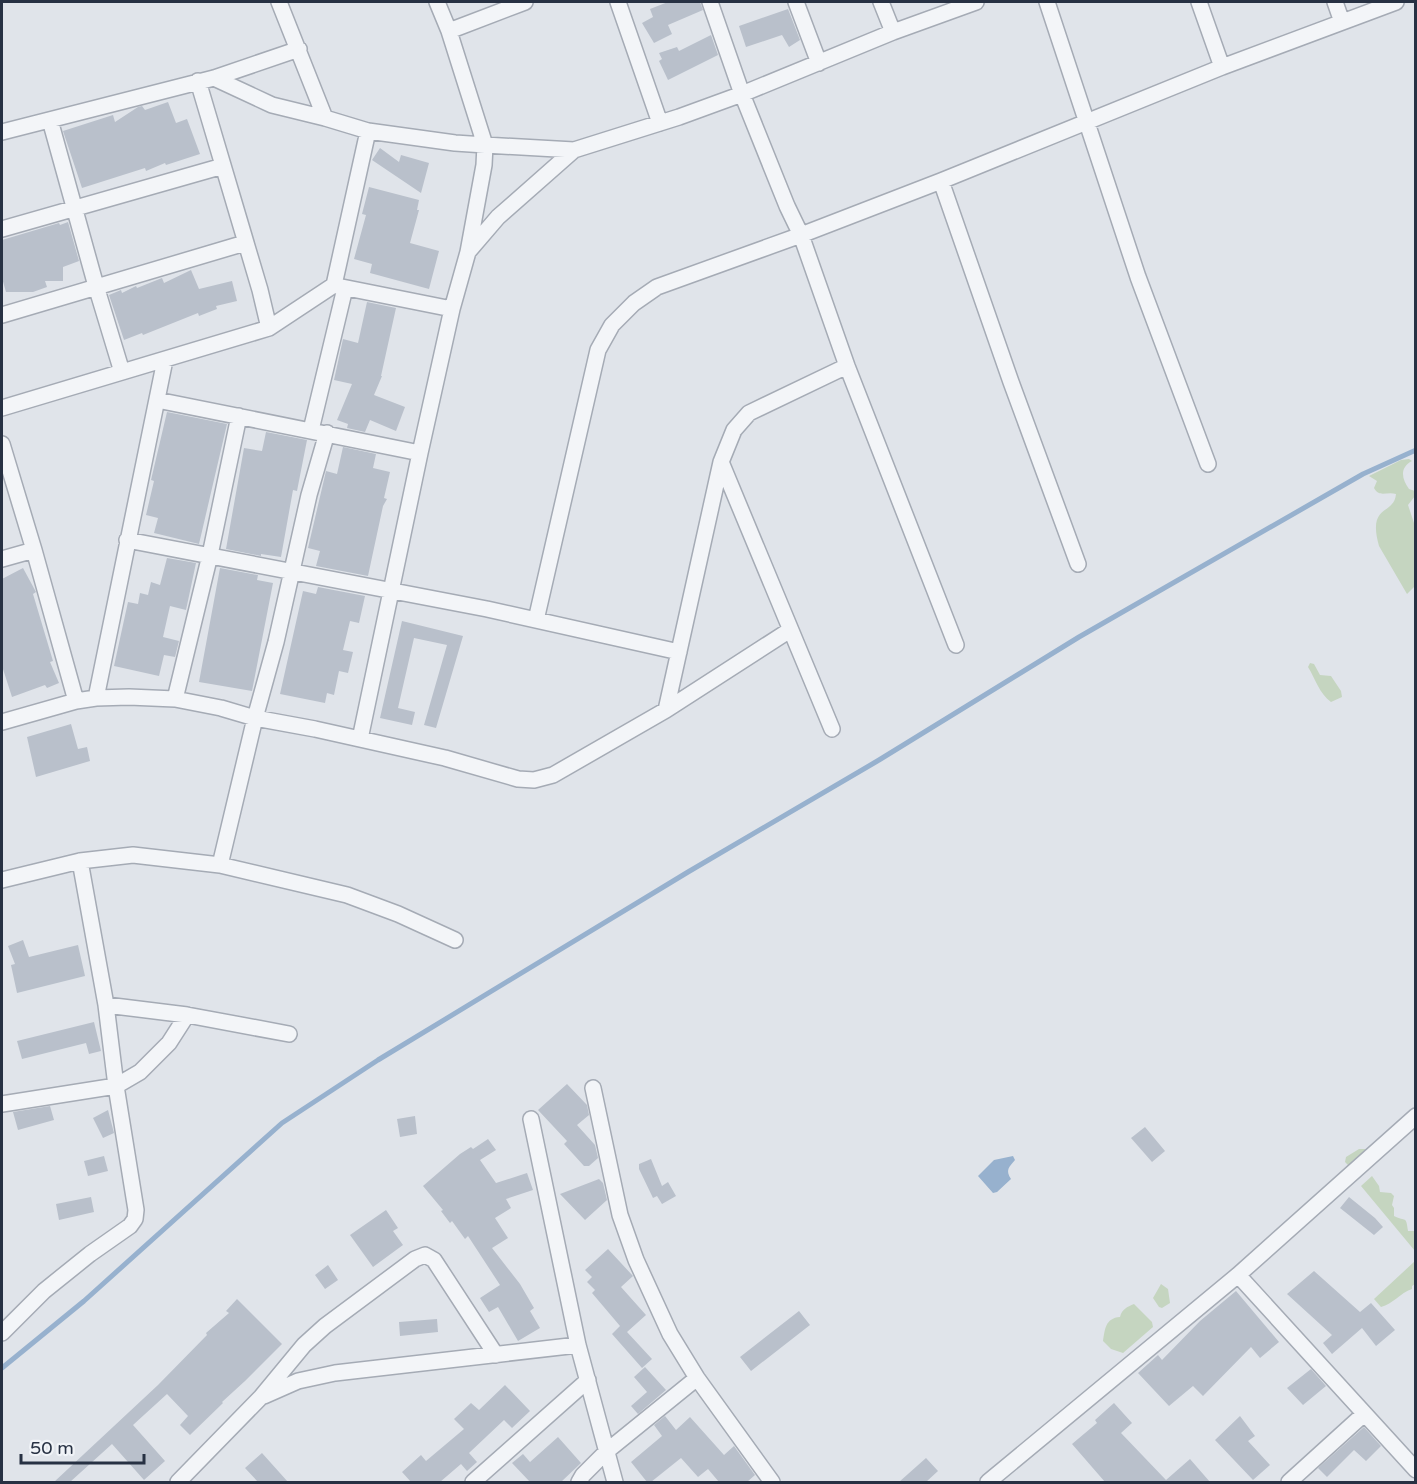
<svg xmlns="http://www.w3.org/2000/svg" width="1417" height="1484" viewBox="0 0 1417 1484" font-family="'Varela Round',sans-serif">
  <rect width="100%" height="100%" fill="#e0e4ea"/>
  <path fill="#c5d5c0" d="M 1409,459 L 1412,461 C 1399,468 1402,479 1409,489 L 1415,491 L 1415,496 L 1408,505 L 1415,526 L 1416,585 L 1407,594 L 1379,546 C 1367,503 1394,516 1396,494 C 1387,491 1379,498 1374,488 L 1377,481 L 1369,476 L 1401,460 Z
    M 1310,663 L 1314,664 L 1320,675 L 1331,676 L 1341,691 L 1342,697 L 1331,702 C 1319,693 1316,680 1308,667 Z
    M 1359,1149 L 1365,1149 L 1367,1152 L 1363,1155 C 1366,1175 1349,1181 1332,1185 L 1331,1180 L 1337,1179 L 1343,1174 L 1344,1169 L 1348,1165 L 1345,1162 L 1346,1157 Z
    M 1372,1176 L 1379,1186 L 1380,1192 L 1391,1193 L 1394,1196 L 1392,1205 L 1394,1208 L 1394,1216 C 1406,1222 1406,1215 1408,1231 L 1415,1231 L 1415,1251 L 1361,1186 Z
    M 1415,1261 L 1415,1284 L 1412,1286 L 1412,1289 C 1400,1293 1393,1304 1381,1307 L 1374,1299 Z
    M 1161,1284 L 1168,1289 L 1170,1303 L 1162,1308 L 1159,1307 L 1153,1298 Z
    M 1134,1304 L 1152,1322 L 1153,1327 L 1123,1353 L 1111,1349 L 1103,1341 C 1105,1330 1105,1318 1120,1317 C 1122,1309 1127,1307 1134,1304 Z"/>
  <path fill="#97b1ce" d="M 1013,1156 L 1015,1160 C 1009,1167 1005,1170 1011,1179 L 997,1192 L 993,1193 L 978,1176 L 994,1160 Z"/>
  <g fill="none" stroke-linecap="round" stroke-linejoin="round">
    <path stroke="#97b1ce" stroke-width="5" d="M 2,1368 L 84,1301 L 282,1123 L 378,1060 L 688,872 L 879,760 L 1079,637 L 1363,474 L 1416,450"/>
  </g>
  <path fill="#b9c0cb" d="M 668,2 L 700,2 L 703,10 L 668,25 L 672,34 L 654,43 L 642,23 L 653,17 L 650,9 Z
    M 788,9 L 800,40 L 789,47 L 782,35 L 746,47 L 739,26 Z
    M 711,35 L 718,55 L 668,80 L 659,61 L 662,59 L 659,53 L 677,47 L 679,51 Z
    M 168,102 L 176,123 L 187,119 L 200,154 L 166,165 L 165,163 L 146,171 L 145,168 L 82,188 L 63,131 L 113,115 L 115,122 L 138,107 L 142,106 L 145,110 Z
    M 380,148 L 399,162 L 401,155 L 429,163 L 421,193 L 372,160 Z
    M 369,187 L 419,200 L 417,210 L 419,210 L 410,243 L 439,251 L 429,289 L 370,273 L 372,264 L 354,259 L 366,215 L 362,214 Z
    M 68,222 L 79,261 L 63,267 L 63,281 L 45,281 L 47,287 L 33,292 L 6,292 L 2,278 L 2,240 L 59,223 L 60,225 Z
    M 191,270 L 199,289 L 232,281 L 237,301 L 216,306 L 217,309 L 199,316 L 198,313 L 143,335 L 142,333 L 124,340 L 109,295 L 121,290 L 122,293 L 136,286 L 137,288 L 162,278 L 164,283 Z
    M 367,302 L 396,308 L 381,376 L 382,376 L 374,395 L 405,407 L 396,431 L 370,420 L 365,432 L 347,428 L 348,424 L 337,420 L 352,384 L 334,380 L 343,339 L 358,343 Z
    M 167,412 L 227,424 L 199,544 L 154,533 L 158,518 L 146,515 L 154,481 L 151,480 Z
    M 266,432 L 307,440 L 297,491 L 293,490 L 281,557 L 261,554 L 261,556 L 226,549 L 244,448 L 262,451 Z
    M 343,447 L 376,454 L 373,468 L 390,472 L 384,498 L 387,499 L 383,506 L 368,576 L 316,566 L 320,551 L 308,548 L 326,471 L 337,474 Z
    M 167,558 L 196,563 L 186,610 L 170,606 L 163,637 L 179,641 L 175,657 L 164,655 L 159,676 L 114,666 L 128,602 L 138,604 L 140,593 L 148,595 L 151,582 L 160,585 Z
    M 23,568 L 36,592 L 33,594 L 53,661 L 50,662 L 59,683 L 47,688 L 45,685 L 12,697 L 2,666 L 2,579 Z
    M 220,568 L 258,575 L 257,580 L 273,583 L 252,691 L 199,682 Z
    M 318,587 L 365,596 L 359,623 L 350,621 L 343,650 L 353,652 L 348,673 L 339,671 L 334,695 L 327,693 L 325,703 L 280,694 L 303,591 L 316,594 Z
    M 402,621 L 463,636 L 436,728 L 424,725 L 447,645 L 414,638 L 398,708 L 415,712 L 412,725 L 380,718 Z
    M 71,724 L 78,749 L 87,747 L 90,761 L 36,777 L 27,737 Z
    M 23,940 L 29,957 L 78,945 L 85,976 L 17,993 L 11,965 L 15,964 L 8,946 Z
    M 94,1022 L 101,1051 L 89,1054 L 86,1043 L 22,1059 L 17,1041 Z
    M 567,1084 L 587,1105 L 589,1115 L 577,1125 L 595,1145 L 598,1158 L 589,1166 L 584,1166 L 564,1144 L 567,1141 L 538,1110 Z
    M 50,1106 L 54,1120 L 18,1130 L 13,1112 Z
    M 108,1110 L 114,1133 L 103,1138 L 93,1118 Z
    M 415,1116 L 417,1134 L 400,1137 L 397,1119 Z
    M 1145,1127 L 1165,1151 L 1152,1162 L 1131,1138 Z
    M 488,1139 L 496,1150 L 480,1160 L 496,1183 L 527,1173 L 533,1190 L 506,1199 L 511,1208 L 495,1218 L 508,1238 L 492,1248 L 520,1284 L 534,1308 L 530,1311 L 540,1328 L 518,1341 L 498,1307 L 489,1312 L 480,1298 L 500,1285 L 468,1236 L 465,1239 L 452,1221 L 450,1223 L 441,1211 L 443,1210 L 423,1186 L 460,1154 L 471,1147 L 473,1149 Z
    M 104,1156 L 108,1171 L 88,1176 L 84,1161 Z
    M 651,1159 L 662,1186 L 668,1182 L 676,1196 L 662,1204 L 657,1196 L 653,1198 L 639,1169 L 639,1164 Z
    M 599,1179 L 603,1183 L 607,1200 L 585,1220 L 560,1194 Z
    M 91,1197 L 94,1212 L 59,1220 L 56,1204 Z
    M 1349,1197 L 1375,1218 L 1383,1227 L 1374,1235 L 1340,1208 Z
    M 386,1210 L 398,1228 L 393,1231 L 403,1245 L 373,1267 L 350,1235 Z
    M 608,1249 L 633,1276 L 621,1287 L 646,1315 L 627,1332 L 652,1359 L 642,1368 L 612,1334 L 620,1326 L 592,1293 L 595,1290 L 587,1282 L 592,1277 L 585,1270 Z
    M 328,1265 L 338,1280 L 325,1289 L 315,1275 Z
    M 1314,1271 L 1360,1312 L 1371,1303 L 1395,1330 L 1376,1346 L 1362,1328 L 1332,1354 L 1323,1343 L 1332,1335 L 1287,1294 Z
    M 1236,1291 L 1279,1342 L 1260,1358 L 1251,1347 L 1203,1396 L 1193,1386 L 1169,1406 L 1138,1373 L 1158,1355 L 1162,1360 L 1200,1321 Z
    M 237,1299 L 282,1344 L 245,1381 L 222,1402 L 223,1403 L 190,1435 L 180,1425 L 188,1416 L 167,1394 L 133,1425 L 165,1461 L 144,1480 L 112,1444 L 70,1482 L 54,1482 L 158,1385 L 207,1335 L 206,1333 L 229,1313 L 226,1311 Z
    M 799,1311 L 810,1325 L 751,1371 L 740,1357 Z
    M 437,1319 L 438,1332 L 400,1336 L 399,1322 Z
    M 645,1367 L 666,1390 L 638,1414 L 631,1406 L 647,1392 L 634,1377 Z
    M 1311,1369 L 1326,1386 L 1303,1405 L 1287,1388 Z
    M 505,1385 L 530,1411 L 512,1428 L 504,1420 L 469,1453 L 477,1462 L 467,1471 L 461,1464 L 440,1482 L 411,1482 L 402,1472 L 421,1455 L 426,1461 L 464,1429 L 454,1419 L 471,1403 L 479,1410 Z
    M 1114,1403 L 1132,1423 L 1121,1433 L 1166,1480 L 1190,1459 L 1210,1482 L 1105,1482 L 1072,1444 L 1097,1423 L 1095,1420 Z
    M 665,1416 L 676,1430 L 690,1417 L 724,1455 L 734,1446 L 755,1475 L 747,1482 L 719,1482 L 708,1469 L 698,1477 L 681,1458 L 651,1482 L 647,1482 L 631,1462 L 662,1436 L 654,1425 Z
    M 1240,1416 L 1255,1436 L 1248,1441 L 1270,1465 L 1253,1480 L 1215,1440 Z
    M 1364,1427 L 1381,1446 L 1366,1461 L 1354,1450 L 1327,1477 L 1318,1468 Z
    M 558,1437 L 581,1463 L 561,1482 L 530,1482 L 512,1463 L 523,1454 L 530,1462 Z
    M 262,1453 L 288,1482 L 258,1482 L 245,1468 Z
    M 926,1458 L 938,1471 L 926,1482 L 899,1482 Z"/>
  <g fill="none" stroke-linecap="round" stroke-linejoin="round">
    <g stroke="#a5abb5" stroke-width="18">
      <path id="street" d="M 279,2 L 325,118 L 368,131 L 455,143 L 485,145 L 484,165 L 468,252
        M 437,2 L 449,31 L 525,2
        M 618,2 L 660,123
        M 710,2 L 742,94 L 787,206 L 801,235 L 847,366 L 956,645
        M 796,2 L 819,63
        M 881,2 L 893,32
        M 1047,2 L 1138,277 L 1208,464
        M 1199,2 L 1222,67
        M 1335,2 L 1342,22
        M 449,31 L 485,145 L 574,150
        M 214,78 L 272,105 L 325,118
        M 198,81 L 260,290 L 269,328
        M 50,120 L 96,286 L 122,372
        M 2,132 L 214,78 L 299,49
        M 941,181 L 1011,382 L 1078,564
        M 2,229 L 223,166
        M 337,286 L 452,309
        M 2,315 L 245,243
        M 157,400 L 420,453
        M 2,408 L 269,328 L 334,285 L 368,131
        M 311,430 L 345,288
        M 2,444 L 34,550 L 76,701
        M 721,462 L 832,729
        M 127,540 L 487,609 L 679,652
        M 2,559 L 34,550
        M 536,620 L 598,350 L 612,325 L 634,303 L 657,287 L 801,235 L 941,181 L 1222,67 L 1396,2
        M 96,698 L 165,360
        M 175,699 L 210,555 L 239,416
        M 666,710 L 721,462 L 734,430 L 749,413 L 847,366
        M 2,722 L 76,701 L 96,698 L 129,697 L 175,699 L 221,708 L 255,718 L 315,729 L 445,758 L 518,779 L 534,780 L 553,775 L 666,710 L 790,630
        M 360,739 L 420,453 L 452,309 L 468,252 L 498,217 L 574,150 L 679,117 L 742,94 L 893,32 L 976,2
        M 220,865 L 255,718 L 276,642 L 309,495 L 327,433
        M 2,880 L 80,861 L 133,855 L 220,865 L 347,895 L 398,914 L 455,940
        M 106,1005 L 187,1015 L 289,1034
        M 593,1088 L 620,1215 L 636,1260 L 670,1334 L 697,1378 L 772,1482
        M 2,1104 L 116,1086 L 140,1072 L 169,1043 L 187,1015
        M 531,1119 L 578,1345 L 615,1482
        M 1238,1275 L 1416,1470
        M 2,1333 L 44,1291 L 90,1254 L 130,1226 L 135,1219 L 136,1210 L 116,1086 L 106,1005 L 80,861
        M 264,1396 L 298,1381 L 335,1373 L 578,1345
        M 178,1482 L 261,1397 L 304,1345 L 325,1326 L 415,1259 L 425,1255 L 434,1260 L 496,1355
        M 473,1482 L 588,1380
        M 579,1482 L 583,1475 L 607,1451 L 697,1378
        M 988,1482 L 1238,1275 L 1416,1116
        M 1289,1482 L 1364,1414"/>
    </g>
    <use href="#street" stroke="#f3f5f8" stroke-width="15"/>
  </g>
  <rect width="1417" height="1484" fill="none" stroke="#273143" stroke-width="6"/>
  <path d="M21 1454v9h123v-9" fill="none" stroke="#273143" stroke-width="3"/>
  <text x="30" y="1454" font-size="18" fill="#273143" stroke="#f0f3f7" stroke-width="4.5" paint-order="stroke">50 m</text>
</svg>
